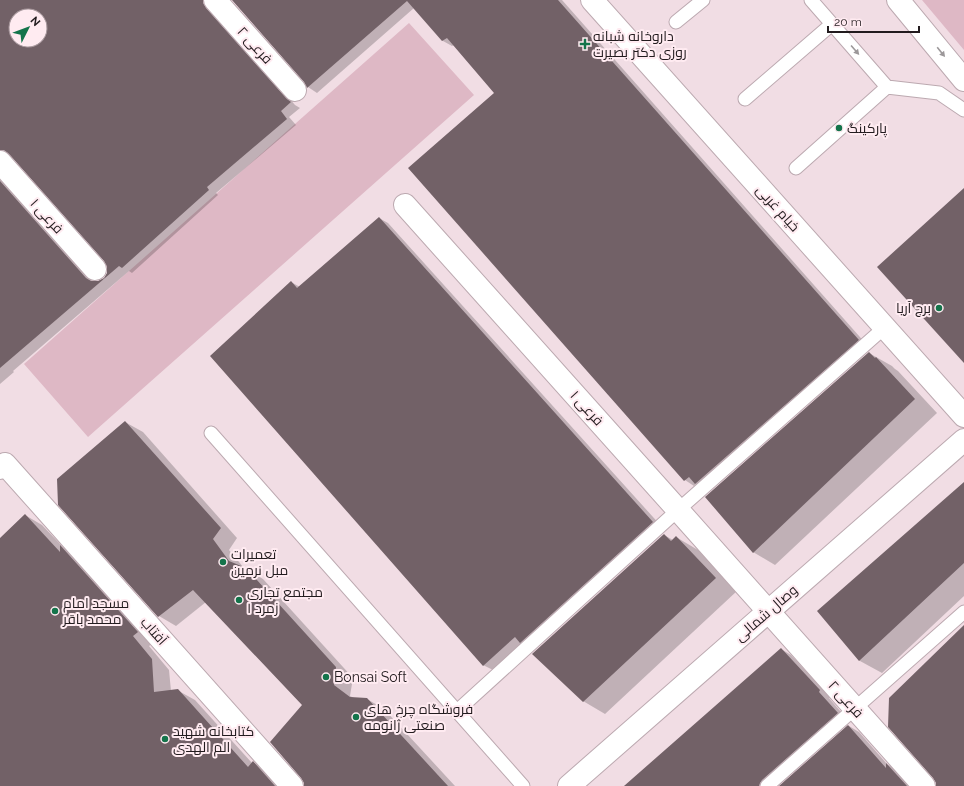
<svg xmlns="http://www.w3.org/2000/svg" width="964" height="786" viewBox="0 0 964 786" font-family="Raleway,Cairo,sans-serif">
  <rect width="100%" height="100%" fill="#f1dde4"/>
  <path fill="#deb8c5" d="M 922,0 L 964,0 L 964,50 Z
    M 409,23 L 474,95 L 88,437 L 24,364 Z"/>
  <path fill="#0003" fill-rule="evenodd" d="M 0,0 L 213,0 L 215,14 L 295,105 L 300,108 L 289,117 L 296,125 L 216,193 L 218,195 L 132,273 L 129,271 L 13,371 L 14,372 L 0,384 L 0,177 L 93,282 L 98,282 L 104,279 L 108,273 L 108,266 L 105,260 L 12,155 L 8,155 L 0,159 ZM 16,16 L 40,16 L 40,40 L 16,40 Z
    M 233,0 L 562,0 L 867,345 L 705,489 L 696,484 L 694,486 L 685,480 L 495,93 L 454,45 L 452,46 L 443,41 L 414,8 L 317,93 L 308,87 L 305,81 Z
    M 379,218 L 388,223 L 662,527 L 493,670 L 483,665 L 291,282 L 300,287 Z
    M 869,353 L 892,366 L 895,369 L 898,371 L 937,413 L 775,565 L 753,552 Z
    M 125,422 L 143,432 L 237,538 L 229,550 L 244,568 L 263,579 L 353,678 L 350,696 L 354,698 L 367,699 L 384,709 L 455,786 L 305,786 L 302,777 L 303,705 L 206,602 L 176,626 L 159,616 Z
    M 964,483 L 964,596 L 882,673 L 860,661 L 818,611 Z
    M 25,515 L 42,525 L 63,547 L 77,556 L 155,642 L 149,646 L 169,670 L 171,691 L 177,690 L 195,700 L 252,763 L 253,762 L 270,772 L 283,786 L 0,786 L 0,539 Z
    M 664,535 L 673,540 L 676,537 L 698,550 L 737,591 L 605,714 L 583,701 Z
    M 781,649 L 791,655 L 830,697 L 829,698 L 847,719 L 772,786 L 625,786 Z
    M 849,726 L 859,732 L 887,764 L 897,770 L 911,786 L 781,786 Z"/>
  <path fill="#726167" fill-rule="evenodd" d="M 0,0 L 203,0 L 203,3 L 206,8 L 286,98 L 291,102 L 281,111 L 287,119 L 207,187 L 209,190 L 122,268 L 119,266 L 0,368 L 0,181 L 86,278 L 91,281 L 98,281 L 104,278 L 107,273 L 107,267 L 104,261 L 9,154 L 4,150 L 0,150 ZM 16,16 L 40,16 L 40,40 L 16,40 Z
    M 232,0 L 558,0 L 859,340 L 695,484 L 689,477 L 684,481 L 408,168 L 494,93 L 447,38 L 442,41 L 407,1 L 307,88 L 304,82 Z
    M 964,188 L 964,363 L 877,267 Z
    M 379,217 L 653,522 L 520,643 L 515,637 L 483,666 L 210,356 L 291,281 L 297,288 Z
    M 869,352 L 875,358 L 876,357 L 915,399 L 753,553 L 705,497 Z
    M 125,421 L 221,528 L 213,539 L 229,561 L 246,568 L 336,667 L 334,685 L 350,697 L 367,698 L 448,786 L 304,786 L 304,783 L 301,778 L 270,742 L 302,705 L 193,590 L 158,617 L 58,505 L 57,479 Z
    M 964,482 L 964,563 L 859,661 L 817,611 Z
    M 25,514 L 60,552 L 60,545 L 138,632 L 133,636 L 152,659 L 154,692 L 178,689 L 248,767 L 253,761 L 275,786 L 0,786 L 0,538 Z
    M 664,534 L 671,541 L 676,536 L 716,578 L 583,702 L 532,654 Z
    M 964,625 L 964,786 L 936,786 L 936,783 L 933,778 L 888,727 L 889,698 Z
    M 781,648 L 820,690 L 819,692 L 838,713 L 762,780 L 760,783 L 759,786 L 624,786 Z
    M 848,725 L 886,768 L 886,763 L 907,786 L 779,786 Z"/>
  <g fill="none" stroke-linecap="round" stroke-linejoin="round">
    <g stroke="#bca9b0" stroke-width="15">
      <path id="lane" d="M 811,0 L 887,87 L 939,93 L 964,110
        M 676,22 L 703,0
        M 745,99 L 832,24
        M 796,168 L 887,87
        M 211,433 L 523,786
        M 457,711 L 678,510 L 884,328
        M 767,786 L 964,612"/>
    </g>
    <g stroke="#bca9b0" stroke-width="24">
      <path id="street" d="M 215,0 L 295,90
        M 0,162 L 95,269
        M 405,205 L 678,510 L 924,786"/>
    </g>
    <g stroke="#bca9b0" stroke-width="24">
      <path id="secondary" d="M 592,0 L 964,416
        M 898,0 L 964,80
        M 0,468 L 5,464 L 292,786
        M 569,786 L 964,440"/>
    </g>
    <use href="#lane" stroke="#fff" stroke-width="13"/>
    <use href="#street" stroke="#fff" stroke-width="22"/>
    <use href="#secondary" stroke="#fff" stroke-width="22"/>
  </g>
  <defs><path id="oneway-solid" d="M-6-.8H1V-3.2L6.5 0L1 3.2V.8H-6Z"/></defs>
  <g fill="#9c989a">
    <use href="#oneway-solid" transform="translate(855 50) rotate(49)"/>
    <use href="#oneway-solid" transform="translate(941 52) rotate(51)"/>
  </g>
  <g fill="#14744b" stroke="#ffebf1" stroke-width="1.5">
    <path d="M583 38h4v4h4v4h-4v4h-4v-4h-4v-4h4z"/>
    <circle cx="839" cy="128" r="4"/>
    <circle cx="939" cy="308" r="4"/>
    <circle cx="223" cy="562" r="4"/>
    <circle cx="239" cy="600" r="4"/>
    <circle cx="55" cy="611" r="4"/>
    <circle cx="326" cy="677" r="4"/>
    <circle cx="356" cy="717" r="4"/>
    <circle cx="165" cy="739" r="4"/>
  </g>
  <g text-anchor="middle" stroke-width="4" stroke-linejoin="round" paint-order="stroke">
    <g font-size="14" fill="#221b1e" stroke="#ffebf1" text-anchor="start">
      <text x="593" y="41">داروخانه شبانه<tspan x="593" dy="16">روزی دکتر بصیرت</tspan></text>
      <text x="847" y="133">پارکینگ</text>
      <text x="931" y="313" text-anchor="end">برج آریا</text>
      <text x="231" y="559">تعمیرات<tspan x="231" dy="16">مبل نرمین</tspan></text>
      <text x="247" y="597">مجتمع تجاری<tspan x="247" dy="16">زمرد ۱</tspan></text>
      <text x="63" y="608">مسجد امام<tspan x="63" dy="16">محمد باقر</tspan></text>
      <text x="334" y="682">Bonsai Soft</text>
      <text x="364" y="714">فروشگاه چرخ های<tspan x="364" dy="16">صنعتی ژانومه</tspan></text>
      <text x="173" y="736">کتابخانه شهید<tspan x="173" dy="16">الم الهدی</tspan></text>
    </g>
    <g font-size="14" fill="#221b1e" stroke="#ffebf1">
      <text transform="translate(255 45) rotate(48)" y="5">فرعی ۲</text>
      <text transform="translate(778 208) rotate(48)" y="5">خیام غربی</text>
      <text transform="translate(47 216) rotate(48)" y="5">فرعی ۱</text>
      <text transform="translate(587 408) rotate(48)" y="5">فرعی ۱</text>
      <text transform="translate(766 613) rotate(-41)" y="5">وصال شمالی</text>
      <text transform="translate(154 631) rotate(48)" y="5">آفتاب</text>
      <text transform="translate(846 699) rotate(48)" y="5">فرعی ۲</text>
    </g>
  </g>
  <g transform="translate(28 28) rotate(48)"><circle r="19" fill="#ffebf1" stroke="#a7989d"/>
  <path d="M0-3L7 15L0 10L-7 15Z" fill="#14744b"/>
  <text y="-6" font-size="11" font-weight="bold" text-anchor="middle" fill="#221b1e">N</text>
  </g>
  <path d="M828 26v6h91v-6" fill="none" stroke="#221b1e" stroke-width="2"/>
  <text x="834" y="26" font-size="12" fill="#221b1e" stroke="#ffebf1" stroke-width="3" paint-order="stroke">20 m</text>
</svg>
